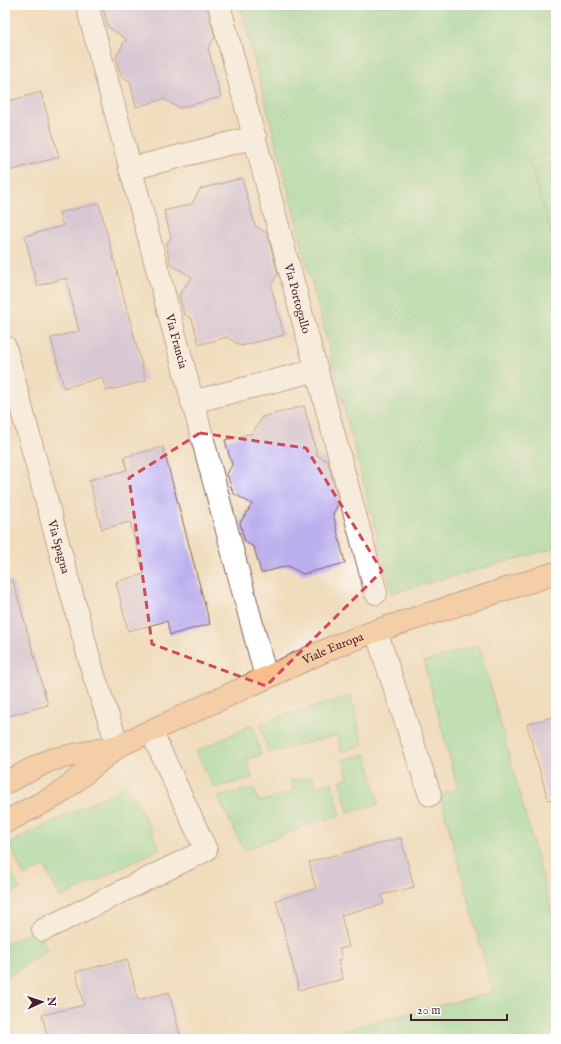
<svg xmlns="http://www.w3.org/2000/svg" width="561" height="1044" viewBox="0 0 561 1044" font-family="'IM FELL English',serif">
  <defs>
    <pattern id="garden-dots" width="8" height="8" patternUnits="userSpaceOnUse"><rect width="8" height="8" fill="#88e1a6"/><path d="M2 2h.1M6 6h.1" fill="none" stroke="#77c18f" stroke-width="1.8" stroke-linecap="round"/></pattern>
  </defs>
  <rect width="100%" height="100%" fill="#fff"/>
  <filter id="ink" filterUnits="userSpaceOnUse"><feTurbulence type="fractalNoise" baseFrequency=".025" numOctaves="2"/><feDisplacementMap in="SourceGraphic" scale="8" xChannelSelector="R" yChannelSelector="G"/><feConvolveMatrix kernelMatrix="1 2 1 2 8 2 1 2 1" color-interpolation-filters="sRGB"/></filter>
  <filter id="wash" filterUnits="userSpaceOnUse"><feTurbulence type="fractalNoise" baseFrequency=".012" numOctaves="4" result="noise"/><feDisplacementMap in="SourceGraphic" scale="16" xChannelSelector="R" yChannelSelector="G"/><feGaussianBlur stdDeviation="0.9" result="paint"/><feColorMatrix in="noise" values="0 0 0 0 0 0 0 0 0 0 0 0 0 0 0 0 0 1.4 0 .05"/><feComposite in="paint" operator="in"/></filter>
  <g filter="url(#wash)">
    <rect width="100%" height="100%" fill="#f0ddbd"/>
    <path fill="#88e1a6" stroke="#698068" d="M 556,152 L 556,248 L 529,160 Z
      M 479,645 L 556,927 L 556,1039 L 310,1039 L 493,992 L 440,795 L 458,789 L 424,662 Z
      M 351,696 L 363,745 L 341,751 L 337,735 L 268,753 L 260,723 Z
      M 253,724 L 261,755 L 247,759 L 252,778 L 214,788 L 196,752 Z
      M 366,754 L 379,804 L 348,812 L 340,780 L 348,778 L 343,760 Z
      M 313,776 L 316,786 L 332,782 L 340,815 L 313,823 L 244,850 L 218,797 L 254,788 L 259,802 L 293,792 L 291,781 Z
      M 128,785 L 160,849 L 60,898 L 45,866 L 24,876 L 9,843 Z
      M 5,860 L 20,889 L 5,897 Z
      M 37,929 L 47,950 L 5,979 L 5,938 L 8,943 Z"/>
    <path fill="url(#garden-dots)" stroke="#698068" d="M 240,5 L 556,5 L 556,152 L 529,160 L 556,248 L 556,548 L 392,593 Z"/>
    <g id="blocks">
      <path fill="#bbafed" d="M 102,5 L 207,5 L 215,37 L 208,48 L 221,97 L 179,108 L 164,99 L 136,107 L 130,81 L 121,76 L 116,57 L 126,39 L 108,27 Z
        M 41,92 L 59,157 L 5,172 L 5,102 Z
        M 242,178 L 255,226 L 267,233 L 278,274 L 271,286 L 284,335 L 241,346 L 227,337 L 199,345 L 192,319 L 184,314 L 179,295 L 192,277 L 171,265 L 166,245 L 171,237 L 164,211 L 192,204 L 200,189 Z
        M 99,203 L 146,381 L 106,391 L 102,377 L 64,388 L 51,338 L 79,331 L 66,278 L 37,286 L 25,236 L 63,226 L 59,213 Z
        M 304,406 L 317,455 L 328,461 L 339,503 L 333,514 L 345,563 L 303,574 L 288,566 L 261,573 L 254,547 L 245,542 L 240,523 L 252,504 L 233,493 L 227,474 L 232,465 L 225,440 L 253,433 L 262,417 Z
        M 163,447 L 210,624 L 170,635 L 167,621 L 128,631 L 116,582 L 144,574 L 130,522 L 102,529 L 89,480 L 127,470 L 124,457 Z
        M 13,580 L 48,705 L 5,717 L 5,581 Z
        M 556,716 L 556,799 L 548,800 L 527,724 Z
        M 401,838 L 414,887 L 382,895 L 384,904 L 341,915 L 349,947 L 339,949 L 342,959 L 338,960 L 343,979 L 299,990 L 276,900 L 316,889 L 309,862 Z
        M 127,959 L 138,1000 L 169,992 L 181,1039 L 48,1039 L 42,1015 L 84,1005 L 76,972 Z"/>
    </g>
  </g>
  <g filter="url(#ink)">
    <use href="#blocks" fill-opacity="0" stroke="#84625e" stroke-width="1"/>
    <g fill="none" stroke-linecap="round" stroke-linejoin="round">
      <g stroke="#84625e" stroke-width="24">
        <g id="minor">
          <path id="s1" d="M 87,5 L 266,677"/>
          <path id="s2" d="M 219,5 L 376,593"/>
          <path d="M 130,169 L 255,137"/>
          <path id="s3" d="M 5,347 L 94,676 L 118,746"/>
          <path d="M 192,402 L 317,370"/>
          <path d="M 376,631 L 430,795"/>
          <path d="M 43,930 L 206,850 L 151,731"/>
        </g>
      </g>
      <g stroke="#84625e" stroke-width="24">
        <g id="major">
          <path id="s4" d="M 5,783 L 50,760 L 118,746 L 333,647 L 376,631 L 556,573"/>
          <path d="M 5,822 L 59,794 L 116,748"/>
        </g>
      </g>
      <use href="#minor" stroke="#fff" stroke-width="22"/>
      <use href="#major" stroke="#f9bc8a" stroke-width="22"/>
    </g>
  </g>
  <path d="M0 0H561V1044H0ZM 200,433 L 306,448 L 382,571 L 266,686 L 152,644 L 129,478 Z" fill="#f0ddbd" fill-opacity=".55" fill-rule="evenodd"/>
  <path fill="none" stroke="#d1495b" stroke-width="3" stroke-dasharray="8 5" stroke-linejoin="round" d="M 200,433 L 306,448 L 382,571 L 266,686 L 152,644 L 129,478 Z"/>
  <g text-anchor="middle" stroke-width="3" stroke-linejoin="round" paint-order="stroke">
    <g font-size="12" fill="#4a1f2b" stroke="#fff">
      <text dy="4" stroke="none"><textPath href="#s2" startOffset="304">Via Portogallo</textPath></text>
      <text dy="4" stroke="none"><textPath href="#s1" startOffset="348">Via Francia</textPath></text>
      <text dy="4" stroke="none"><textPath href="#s3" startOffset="207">Via Spagna</textPath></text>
      <text dy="4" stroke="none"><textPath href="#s4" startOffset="356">Viale Europa</textPath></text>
    </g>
  </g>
  <rect width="561" height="1044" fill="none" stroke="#fff" stroke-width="20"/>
  <g transform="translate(42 1002) rotate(87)" stroke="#ffffff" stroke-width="3" paint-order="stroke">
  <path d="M0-3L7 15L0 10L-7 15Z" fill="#4a1f2b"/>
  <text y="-6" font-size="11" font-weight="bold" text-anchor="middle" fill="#4a1f2b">N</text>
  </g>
  <path d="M411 1014v6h96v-6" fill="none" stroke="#4a1f2b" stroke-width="2"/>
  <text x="417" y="1014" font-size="12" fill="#4a1f2b" stroke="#ffffff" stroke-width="3" paint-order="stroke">20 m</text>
</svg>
